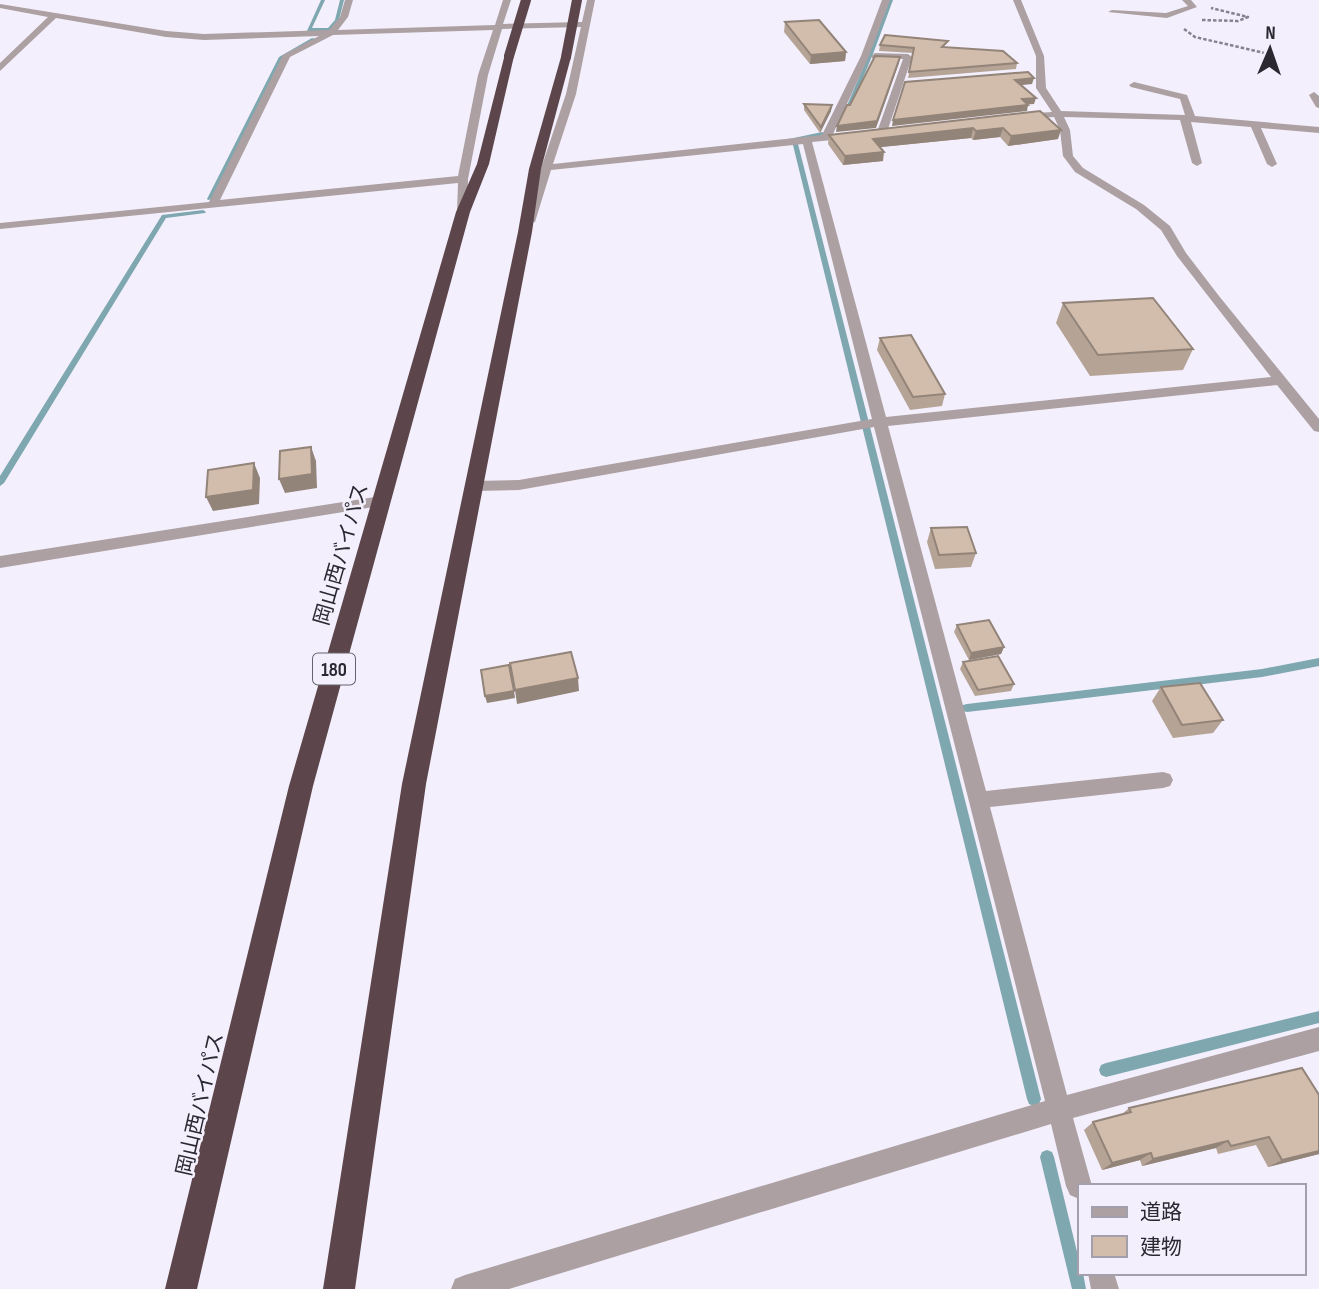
<svg xmlns="http://www.w3.org/2000/svg" width="1319" height="1289" viewBox="0 0 1319 1289" font-family="'Sofia Sans Condensed','Noto Sans JP',sans-serif">
  <rect width="100%" height="100%" fill="#f3effd"/>
  <g fill="none" stroke-linecap="round" stroke-linejoin="round">
    <path fill="#7ea7b0" fill-rule="evenodd" d="M 321,0 L 325,0 L 312,28 L 328,28 L 335,20 L 340,0 L 344,0 L 339,20 L 331,31 L 307,31 Z
      M 889,0 L 893,0 L 873,54 L 847,116 L 842,117 L 869,54 Z
      M 312,38 L 316,39 L 283,58 L 213,199 L 208,200 L 207,199 L 279,57 Z
      M 822,132 L 824,133 L 824,135 L 797,140 L 1041,1099 L 1039,1104 L 1034,1106 L 1029,1104 L 1027,1099 L 792,141 L 789,139 Z
      M 203,210 L 206,212 L 205,213 L 166,218 L 4,483 L 0,486 L 0,476 L 162,215 Z
      M 1319,658 L 1319,666 L 1262,677 L 967,712 L 963,711 L 962,708 L 963,705 L 967,704 L 1262,669 Z
      M 1319,1011 L 1319,1023 L 1106,1077 L 1101,1075 L 1099,1070 L 1101,1065 L 1106,1063 Z
      M 1047,1150 L 1052,1152 L 1054,1157 L 1079,1260 L 1079,1273 L 1083,1273 L 1086,1289 L 1072,1289 L 1040,1157 L 1042,1152 Z"/>
    <path stroke="#85828d" stroke-width="2.5" stroke-dasharray="3.5 2" stroke-linecap="butt" d="M 1202,20 L 1238,21 L 1248,17 L 1211,8
      M 1184,29 L 1195,37 L 1269,54"/>
    <path fill="#aca0a2" fill-rule="evenodd" d="M 345,0 L 353,0 L 348,17 L 338,30 L 495,25 L 503,0 L 511,0 L 503,24 L 582,22 L 587,0 L 595,0 L 576,94 L 553,164 L 822,135 L 861,56 L 882,0 L 890,0 L 869,56 L 833,134 L 852,132 L 857,135 L 852,138 L 812,142 L 886,417 L 1271,377 L 1177,256 L 1161,230 L 1136,209 L 1075,172 L 1063,156 L 1060,130 L 1054,117 L 1019,120 L 1014,117 L 1019,114 L 1052,112 L 1036,88 L 1036,56 L 1013,0 L 1021,0 L 1044,56 L 1046,88 L 1061,111 L 1185,115 L 1180,99 L 1131,87 L 1129,85 L 1134,82 L 1187,95 L 1195,116 L 1319,127 L 1319,133 L 1261,128 L 1277,164 L 1272,167 L 1267,164 L 1251,127 L 1191,122 L 1202,163 L 1197,166 L 1192,163 L 1180,120 L 1064,117 L 1070,130 L 1073,156 L 1083,168 L 1144,205 L 1170,226 L 1186,253 L 1219,296 L 1319,419 L 1319,432 L 1314,431 L 1277,385 L 888,426 L 986,791 L 1163,772 L 1170,774 L 1173,780 L 1170,786 L 1163,788 L 990,807 L 1067,1095 L 1319,1027 L 1319,1051 L 1073,1118 L 1092,1186 L 1079,1186 L 1079,1199 L 1070,1195 L 1066,1186 L 1051,1124 L 509,1289 L 451,1289 L 455,1279 L 465,1275 L 1045,1101 L 874,427 L 519,490 L 475,491 L 467,486 L 475,481 L 519,480 L 872,419 L 803,144 L 551,170 L 535,222 L 525,224 L 523,222 L 566,94 L 581,27 L 502,29 L 488,75 L 468,179 L 467,214 L 457,212 L 458,183 L 0,229 L 0,223 L 209,202 L 283,55 L 319,36 L 204,40 L 166,37 L 56,18 L 0,71 L 0,63 L 48,17 L 0,8 L 0,4 L 166,31 L 204,34 L 329,30 L 340,17 ZM 493,30 L 478,75 L 458,176 L 220,200 L 290,57 L 333,35 Z
      M 1182,0 L 1191,0 L 1197,7 L 1167,18 L 1108,12 L 1112,10 L 1166,13 L 1188,6 Z
      M 875,53 L 908,54 L 912,57 L 887,132 L 882,135 L 877,132 L 903,59 L 872,58 L 871,56 Z
      M 1314,92 L 1319,96 L 1319,108 L 1316,107 L 1309,95 Z
      M 381,496 L 386,497 L 389,501 L 386,505 L 0,568 L 0,556 Z
      M 1088,1273 L 1114,1273 L 1119,1289 L 1091,1289 Z"/>
    <path fill="#5d464b" fill-rule="evenodd" d="M 505,54 L 514,56 L 489,164 L 470,212 L 313,786 L 197,1289 L 165,1289 L 289,786 L 456,212 L 477,164 Z
      M 566,54 L 571,57 L 541,169 L 532,232 L 426,784 L 355,1289 L 323,1289 L 402,784 L 518,232 L 529,169 L 561,57 Z"/>
    <path stroke="#5d464b" stroke-width="10" d="M 509,56 L 526,0
      M 566,57 L 577,0"/>
  </g>
  <path fill="#b5a395" d="M 785,22 L 846,52 L 845,61 L 810,64 L 784,32 Z
    M 880,45 L 947,47 L 1017,63 L 1016,69 L 908,78 L 913,53 L 879,51 Z
    M 804,104 L 832,105 L 831,111 L 820,133 L 804,110 Z
    M 1040,111 L 1058,139 L 1008,146 L 1000,137 L 973,140 L 971,138 L 880,147 L 883,161 L 843,165 L 828,144 L 829,135 Z
    M 1063,303 L 1193,349 L 1183,370 L 1090,376 L 1056,323 Z
    M 880,338 L 945,394 L 942,406 L 910,410 L 877,350 Z
    M 931,528 L 976,553 L 971,567 L 935,569 L 927,542 Z
    M 957,625 L 1004,647 L 1001,654 L 969,660 L 954,632 Z
    M 963,662 L 1014,684 L 1011,691 L 975,696 L 960,669 Z
    M 1161,687 L 1223,720 L 1213,733 L 1173,738 L 1152,701 Z
    M 1302,1068 L 1319,1154 L 1268,1167 L 1256,1145 L 1218,1154 L 1216,1148 L 1142,1166 L 1140,1160 L 1102,1170 L 1084,1130 L 1093,1122 L 1121,1115 L 1129,1108 Z"/>
  <path fill="#938479" d="M 846,52 L 845,61 L 810,64 L 811,55 Z
    M 900,57 L 899,63 L 876,128 L 836,132 L 837,126 Z
    M 1034,78 L 1032,84 L 1014,86 L 1015,80 Z
    M 1036,98 L 1034,104 L 1020,105 L 1022,99 Z
    M 832,105 L 831,111 L 820,133 L 821,127 Z
    M 1028,105 L 1027,111 L 892,126 L 893,120 Z
    M 973,128 L 971,138 L 872,148 L 873,139 Z
    M 1003,128 L 1000,137 L 973,140 L 976,131 Z
    M 1061,130 L 1058,139 L 1008,146 L 1011,136 Z
    M 884,152 L 883,161 L 843,165 L 845,156 Z
    M 311,447 L 316,461 L 317,488 L 285,493 L 279,479 Z
    M 254,463 L 260,478 L 259,504 L 213,511 L 206,497 Z
    M 1004,647 L 1001,654 L 969,660 L 971,653 Z
    M 578,678 L 579,691 L 517,704 L 515,690 Z
    M 514,691 L 515,698 L 487,703 L 485,696 Z
    M 1228,1141 L 1216,1148 L 1142,1166 L 1153,1159 Z
    M 1319,1151 L 1319,1154 L 1268,1167 L 1282,1160 Z
    M 1151,1153 L 1140,1160 L 1102,1170 L 1112,1163 Z"/>
  <path fill="#d2bdad" stroke="#938479" stroke-width="2" d="M 819,20 L 846,52 L 811,55 L 785,22 Z
    M 885,35 L 948,41 L 942,47 L 1003,51 L 1017,63 L 909,72 L 914,48 L 880,45 Z
    M 875,56 L 900,57 L 877,121 L 837,126 L 847,105 L 850,105 Z
    M 1028,72 L 1034,78 L 1015,80 L 1036,98 L 1022,99 L 1028,105 L 893,120 L 905,82 Z
    M 804,104 L 832,105 L 821,127 Z
    M 1040,111 L 1061,130 L 1011,136 L 1003,128 L 976,131 L 973,128 L 873,139 L 884,152 L 845,156 L 829,135 Z
    M 1153,298 L 1193,349 L 1098,355 L 1063,303 Z
    M 911,335 L 945,394 L 913,397 L 880,338 Z
    M 311,447 L 312,474 L 279,479 L 280,451 Z
    M 254,463 L 253,490 L 206,497 L 208,470 Z
    M 967,527 L 976,553 L 939,555 L 931,528 Z
    M 989,620 L 1004,647 L 971,653 L 957,625 Z
    M 571,652 L 578,678 L 515,690 L 510,663 Z
    M 998,656 L 1014,684 L 978,690 L 963,662 Z
    M 509,665 L 514,691 L 485,696 L 481,670 Z
    M 1200,683 L 1223,720 L 1182,725 L 1161,687 Z
    M 1302,1068 L 1319,1095 L 1319,1151 L 1282,1160 L 1269,1137 L 1231,1146 L 1228,1141 L 1153,1159 L 1151,1153 L 1112,1163 L 1093,1122 L 1131,1112 L 1129,1108 Z"/>
  <g text-anchor="middle" stroke-width="5" stroke-linejoin="round" paint-order="stroke">
    <rect fill="#f3effd" stroke="#67646e" stroke-width="2" x="313" y="653.5" width="42" height="31" rx="5"/>
    <g font-size="19" font-weight="bold" fill="#2b2831">
      <text x="334" y="676">180</text>
    </g>
    <g font-size="21" fill="#2b2831" stroke="#f3effd">
      <text transform="translate(341 554) rotate(-74)" y="7">岡山西バイパス</text>
      <text transform="translate(200 1104) rotate(-77)" y="7">岡山西バイパス</text>
    </g>
  </g>
  <rect x="1078" y="1184" width="228" height="91" fill="#f3effd" stroke="#a39fab" stroke-width="2"/>
  <rect x="1092" y="1207" width="35" height="10" fill="#aca0a2" stroke="#a39fab" stroke-width="2"/>
  <text x="1140" y="1219" font-size="21" fill="#2b2831">道路</text>
  <rect x="1092" y="1236" width="35" height="21" fill="#d2bdad" stroke="#a39fab" stroke-width="2"/>
  <text x="1140" y="1254" font-size="21" fill="#2b2831">建物</text>
  <g transform="translate(1270 49) rotate(2)" stroke="#f3effd" stroke-width="5" paint-order="stroke">
  <path d="M0-5L12 26L0 18L-12 26Z" fill="#2b2831"/>
  <text y="-10" font-size="19" font-weight="bold" text-anchor="middle" fill="#2b2831">N</text>
  </g>
</svg>
